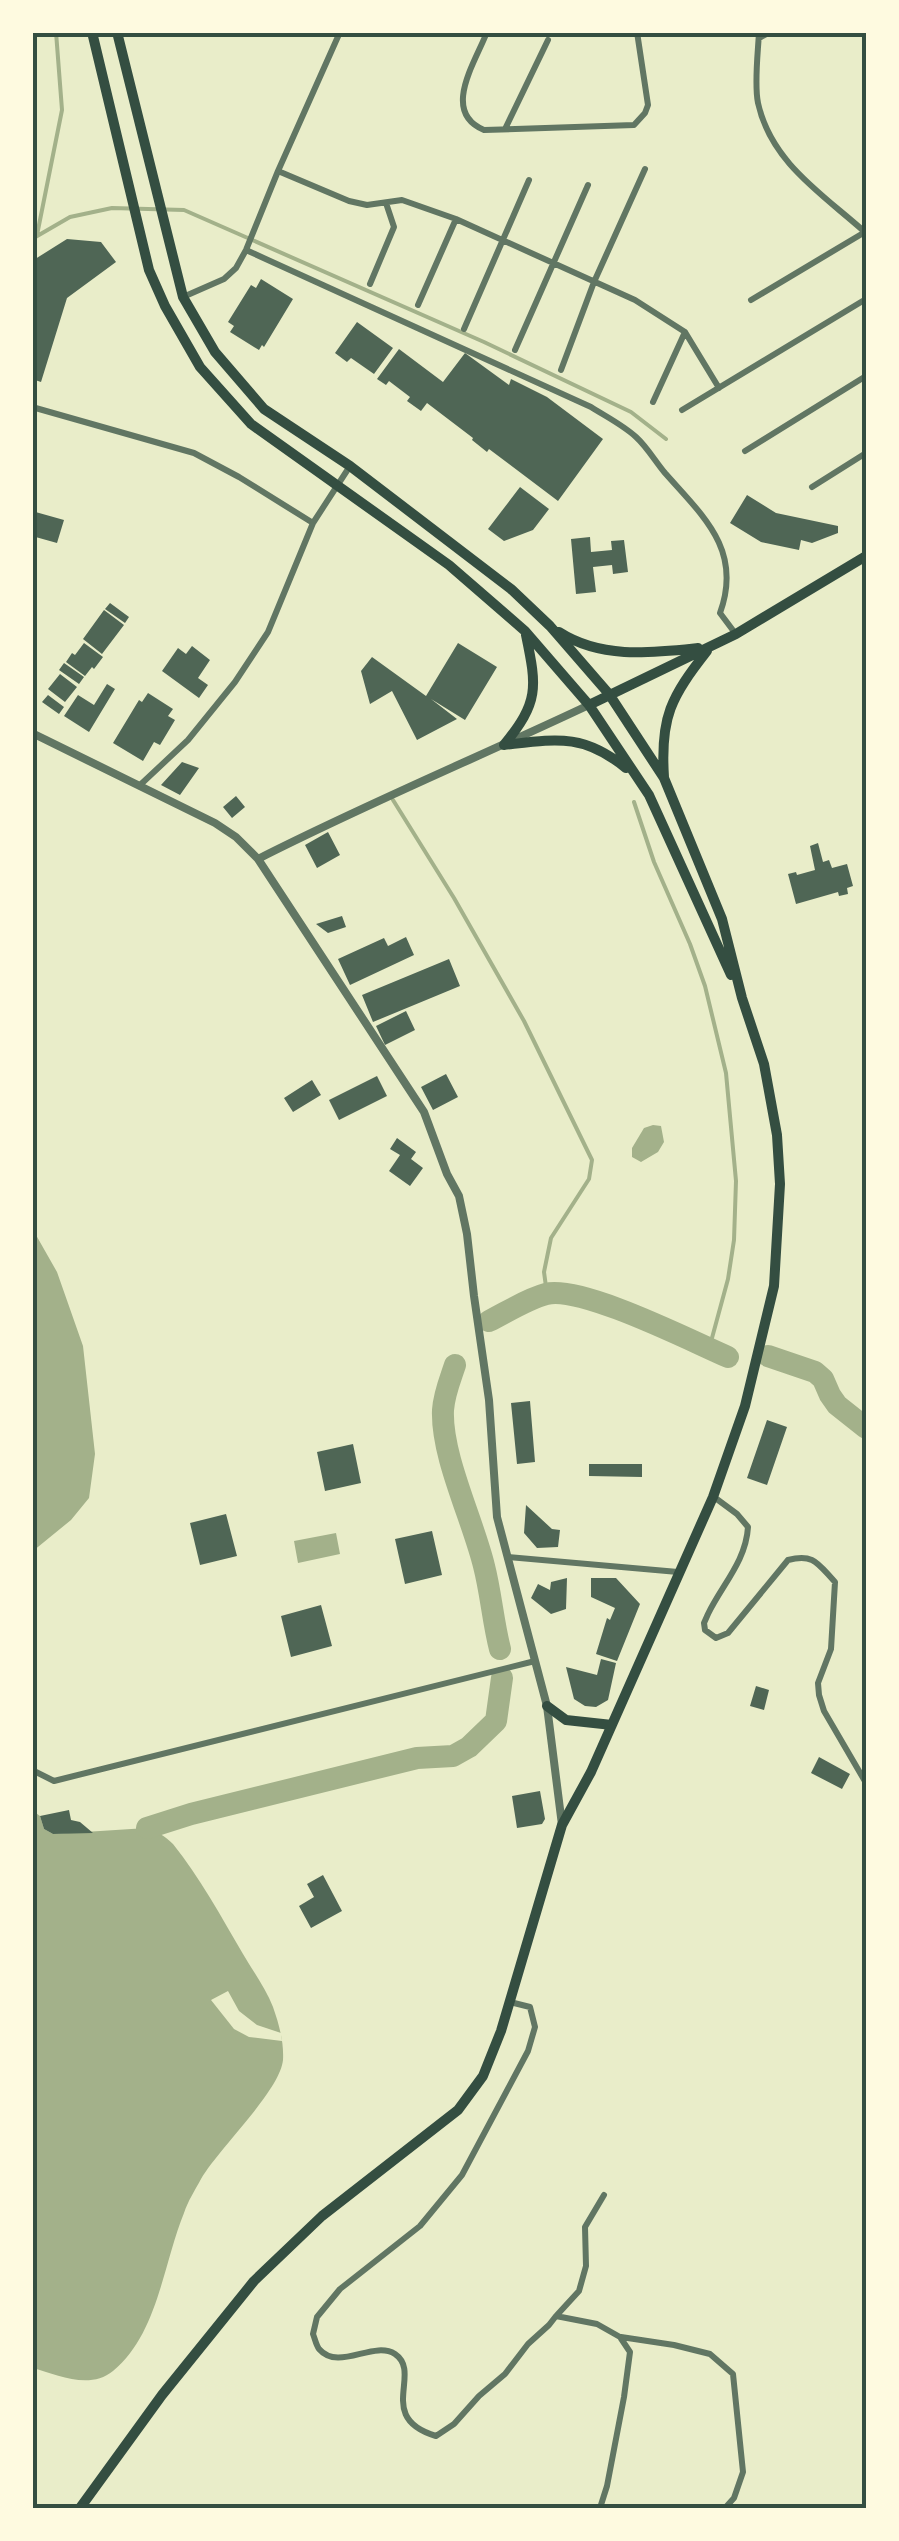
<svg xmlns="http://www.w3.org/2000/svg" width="899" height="2541" viewBox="0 0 899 2541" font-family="'Playfair Display',serif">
  <rect width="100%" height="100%" fill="#e9edc9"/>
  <path fill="#a3b18a" d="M 653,1125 L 661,1126 L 664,1142 L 658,1152 L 641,1162 L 632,1157 L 632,1148 L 644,1128 Z
    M 32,1228 L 57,1272 L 83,1346 L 95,1454 L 89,1498 L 71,1520 L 33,1551 Z
    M 336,1533 L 340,1554 L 298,1563 L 294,1541 Z
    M 33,1811 L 40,1816 L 44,1829 L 53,1834 L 147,1828 C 158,1832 165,1836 173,1844 C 199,1876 222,1918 243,1954 C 253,1971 266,1989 273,2007 C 279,2024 284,2042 283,2060 C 280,2091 219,2148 201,2179 C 195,2190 188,2201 184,2213 C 163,2264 158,2334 113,2371 C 90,2390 57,2375 33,2368 Z"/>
  <path fill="#e9edc9" d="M 228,1991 L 239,2011 L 257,2025 L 281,2033 L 282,2041 L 249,2037 L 234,2029 L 211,2000 Z"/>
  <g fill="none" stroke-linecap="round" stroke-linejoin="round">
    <path stroke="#a3b18a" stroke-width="4" d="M 37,235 L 62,110 L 56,32
      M 32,239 L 70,217 L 112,208 L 184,210 L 484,342 L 631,412 L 666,439
      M 393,800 L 454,898 L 524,1021 L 592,1160 L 589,1179 L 551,1238 L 544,1272 L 547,1294
      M 634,802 L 654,862 L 690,944 L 705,986 L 726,1073 L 736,1181 L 734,1240 L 728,1279 L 709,1349"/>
    <path stroke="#a3b18a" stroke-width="22" d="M 489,1321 C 507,1312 527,1299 546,1294 C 581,1285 691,1341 728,1357
      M 768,1356 L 815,1372 L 823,1379 L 830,1395 L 837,1405 L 866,1428
      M 455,1365 C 450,1380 444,1394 443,1410 C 441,1456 473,1520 484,1566 C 491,1593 493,1622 500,1649
      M 147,1828 L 191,1814 L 417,1758 L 453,1756 L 469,1747 L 496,1721 L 502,1678"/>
  </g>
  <path fill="#4f6655" d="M 67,239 L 101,242 L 116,262 L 67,298 L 41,382 L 32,379 L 32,261 Z
    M 261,279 L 293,299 L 264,347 L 262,345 L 259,350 L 230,332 L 234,326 L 228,322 L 251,285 L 256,288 Z
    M 357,322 L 393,348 L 374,374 L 351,358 L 347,362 L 335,353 Z
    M 399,349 L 443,382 L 465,353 L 509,385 L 511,379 L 547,397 L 603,439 L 558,501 L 489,449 L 487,452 L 472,440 L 473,438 L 427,403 L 421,411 L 407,401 L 410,397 L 389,381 L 386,385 L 377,379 Z
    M 520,487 L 549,509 L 533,530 L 504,541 L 488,529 Z
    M 747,495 L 776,513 L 838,526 L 838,533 L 812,543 L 801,540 L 799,550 L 761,542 L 730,523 Z
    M 32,511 L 64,520 L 57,543 L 32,536 Z
    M 590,537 L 591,552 L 612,550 L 611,541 L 624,540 L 628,572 L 613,574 L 612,565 L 593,567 L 596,592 L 576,594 L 571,539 Z
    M 110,603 L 129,617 L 125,623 L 105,609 Z
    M 104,610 L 124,625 L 102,654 L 83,639 Z
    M 84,643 L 103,657 L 94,669 L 92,667 L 85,676 L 66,662 L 72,653 L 75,655 Z
    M 458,643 L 497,667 L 465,720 L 431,699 L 457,719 L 417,740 L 392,691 L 370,704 L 361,671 L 372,657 L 426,696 Z
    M 192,646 L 210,660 L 198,678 L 208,685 L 199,698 L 162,671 L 178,648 L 186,654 Z
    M 64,663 L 84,677 L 79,684 L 59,670 Z
    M 60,674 L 77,687 L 65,702 L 48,689 Z
    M 107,684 L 115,689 L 89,732 L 64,716 L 78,695 L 94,705 Z
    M 148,693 L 173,709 L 168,716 L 175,720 L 160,745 L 154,742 L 143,761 L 113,743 L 139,700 L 142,702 Z
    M 48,695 L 64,707 L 59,714 L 42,702 Z
    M 182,762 L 199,768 L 180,795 L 161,785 Z
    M 236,796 L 245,807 L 232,818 L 223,807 Z
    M 328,832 L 340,855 L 317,868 L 305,845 Z
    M 818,843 L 823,862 L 829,860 L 832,868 L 847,864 L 853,886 L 847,888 L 848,894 L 839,896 L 838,892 L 796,904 L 788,874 L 796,872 L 797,875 L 815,870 L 810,846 Z
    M 342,916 L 346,927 L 328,933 L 316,924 Z
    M 406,937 L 414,955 L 350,985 L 338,959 L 384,938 L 388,946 Z
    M 449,959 L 460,986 L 373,1022 L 362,995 Z
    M 406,1011 L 415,1030 L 385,1045 L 376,1026 Z
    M 446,1074 L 458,1097 L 433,1110 L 421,1087 Z
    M 377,1076 L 387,1096 L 339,1120 L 329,1100 Z
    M 312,1080 L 321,1095 L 293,1112 L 284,1098 Z
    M 397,1138 L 416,1152 L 411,1159 L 423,1168 L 410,1186 L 389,1171 L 400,1155 L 390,1149 Z
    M 530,1401 L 535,1462 L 517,1464 L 511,1403 Z
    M 767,1420 L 787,1427 L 767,1485 L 747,1478 Z
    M 353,1444 L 361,1483 L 325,1491 L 317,1452 Z
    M 589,1464 L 642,1464 L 642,1477 L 589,1476 Z
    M 526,1505 L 552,1529 L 560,1530 L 558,1547 L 537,1548 L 524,1533 Z
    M 226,1514 L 237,1556 L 200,1565 L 190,1523 Z
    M 432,1531 L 442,1575 L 405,1584 L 395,1539 Z
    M 567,1578 L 566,1609 L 551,1614 L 531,1598 L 538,1584 L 550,1590 L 551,1582 Z
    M 591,1578 L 616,1578 L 640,1604 L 617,1661 L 596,1654 L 607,1618 L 610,1620 L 615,1608 L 591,1597 Z
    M 321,1605 L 332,1646 L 291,1657 L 281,1616 Z
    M 601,1659 L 616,1663 L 608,1700 L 596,1707 L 585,1706 L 574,1699 L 566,1667 L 597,1675 Z
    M 756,1686 L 769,1690 L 764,1710 L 750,1706 Z
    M 819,1757 L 850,1774 L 842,1789 L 811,1773 Z
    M 540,1791 L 545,1819 L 542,1824 L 517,1828 L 512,1796 Z
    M 69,1810 L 71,1820 L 80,1822 L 93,1833 L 53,1834 L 44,1829 L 40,1816 Z
    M 323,1875 L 342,1911 L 311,1928 L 299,1906 L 314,1897 L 307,1884 Z"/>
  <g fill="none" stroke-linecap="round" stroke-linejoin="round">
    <path stroke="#617663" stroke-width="6" d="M 487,32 C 475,63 441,112 484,130 L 634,125 L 645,113 L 648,105 L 637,32
      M 759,32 C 758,53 754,84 758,103 C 771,163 824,195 866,233
      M 759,38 L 770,32
      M 506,127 L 548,40
      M 278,171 L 349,201 L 367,205 L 402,200 L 456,219 L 635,300 L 685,332 L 653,402
      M 246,250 L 591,407 C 605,416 623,425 636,437 C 647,447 655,461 665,473 C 703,516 743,550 720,613 L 735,633
      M 370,284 L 394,227 L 386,203
      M 183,297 L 224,279 L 236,268 L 246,250 L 278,171 L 340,32
      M 751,300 L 865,232
      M 418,305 L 456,219
      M 464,329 L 529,180
      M 685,332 L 719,388
      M 515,350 L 588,185
      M 561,370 L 594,282 L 645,169
      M 32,407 L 194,453 L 239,477 L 313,523
      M 682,410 L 866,299
      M 745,451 L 866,376
      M 812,487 L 866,453
      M 139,786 L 188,740 L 235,682 L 268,632 L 313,523 L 350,466
      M 714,1497 L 737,1514 L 748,1527 C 746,1561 722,1585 708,1614 L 704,1623 L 705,1630 L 716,1638 L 728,1633 L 788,1560 C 814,1553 818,1564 835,1582 L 831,1649 L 818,1683 L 819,1695 L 824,1711 L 866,1783
      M 507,1557 L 678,1572
      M 32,1770 L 54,1781 L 535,1661
      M 510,2002 L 530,2007 L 535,2027 L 528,2051 L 462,2175 L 420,2226 L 340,2289 L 317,2317 L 313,2334 C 315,2339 316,2345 319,2349 C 339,2372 373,2340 395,2354 C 423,2373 375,2418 436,2436 L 454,2424 L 479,2396 L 505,2374 L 528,2344 L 549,2325 L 556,2316 L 597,2324 L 620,2337 L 630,2352 L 624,2397 L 607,2486 L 600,2508
      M 557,2315 L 579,2291 L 586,2266 L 585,2227 L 604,2195
      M 621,2337 L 674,2345 L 710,2354 L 733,2374 L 743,2472 L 734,2498 L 725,2508"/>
    <path stroke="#617663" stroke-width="8" d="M 32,733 L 215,823 L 236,837 L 258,859 L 424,1112 L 447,1174 L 459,1196 L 467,1234 L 474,1296 L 489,1400 L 497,1517 L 547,1706 L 562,1825
      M 258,859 C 366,804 479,757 589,705"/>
    <path stroke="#344e41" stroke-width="10" d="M 92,32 L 149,270 L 165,306 L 200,367 L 251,424 L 449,565 L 525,631 L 589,705 L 649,795 L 731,975
      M 559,632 C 601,659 650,653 698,648
      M 589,705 L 736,634 L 866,556
      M 504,745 C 556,739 583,733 626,768
      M 504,745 C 539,702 537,688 526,635
      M 664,777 C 660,717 671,697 707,651
      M 547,1706 L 566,1720 L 612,1725
      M 80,2508 L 162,2395 L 254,2281 L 322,2216 L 458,2110 L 483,2076 L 501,2031 L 562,1825 L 591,1772 L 713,1497 L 745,1406 L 774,1286 L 780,1184 L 777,1135 L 764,1064 L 742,998 L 722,919 L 664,778 L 609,694 L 550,626 L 511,589 L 350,466 L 264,409 L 215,352 L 183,297 L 117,32"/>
  </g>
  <rect width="899" height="2541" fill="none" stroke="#fefae0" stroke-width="70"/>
  <rect x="35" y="35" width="829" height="2471" fill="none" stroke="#344e41" stroke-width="4"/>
</svg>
